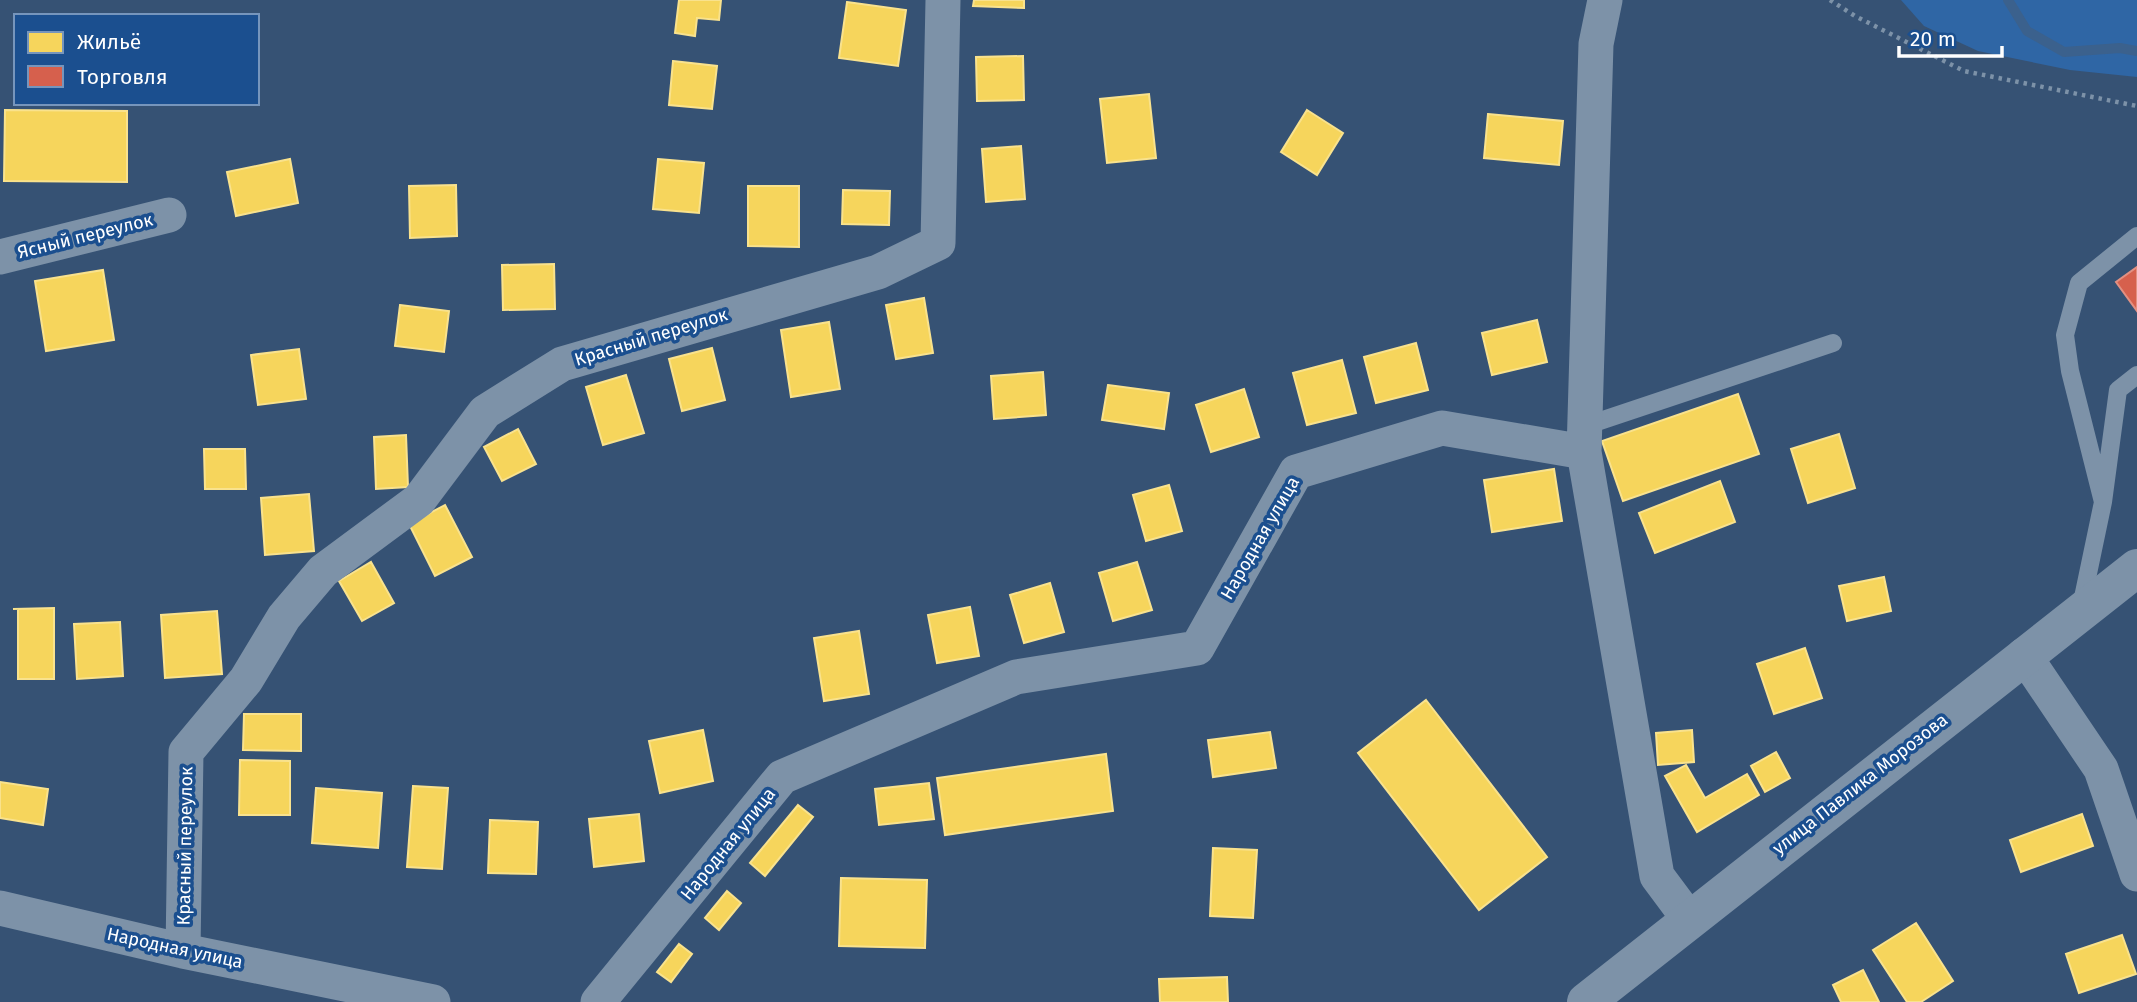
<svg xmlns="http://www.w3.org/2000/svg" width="2137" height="1002" viewBox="0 0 2137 1002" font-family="'Fira Sans',sans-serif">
  <rect width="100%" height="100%" fill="#365274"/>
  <path fill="#2f66a5" d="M 1901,0 L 2137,0 L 2137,77 L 2070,70 L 1978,51 L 1924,26 Z"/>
  <path fill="#f6d55c" stroke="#f9e28d" stroke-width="2" d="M 679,0 L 721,0 L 719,20 L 697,18 L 695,36 L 675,33 Z
    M 974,0 L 1024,0 L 1024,8 L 973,6 Z
    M 847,2 L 906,10 L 898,66 L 839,58 Z
    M 1023,56 L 1024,100 L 977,101 L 976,57 Z
    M 673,61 L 717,66 L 712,109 L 669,105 Z
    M 1149,94 L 1156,158 L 1107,163 L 1100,99 Z
    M 5,110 L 127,111 L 127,182 L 4,181 Z
    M 1307,110 L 1343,133 L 1317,175 L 1281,152 Z
    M 1488,114 L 1563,121 L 1559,165 L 1484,158 Z
    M 1021,146 L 1025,199 L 986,202 L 982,149 Z
    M 290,159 L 298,203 L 236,216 L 227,172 Z
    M 658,159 L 704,163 L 699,213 L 653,209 Z
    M 456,185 L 457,236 L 410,238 L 409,186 Z
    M 748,186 L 799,186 L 799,247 L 748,246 Z
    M 843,190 L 890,191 L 889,225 L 842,224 Z
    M 554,264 L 555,309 L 503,310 L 502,265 Z
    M 103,270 L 114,340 L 46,351 L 35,281 Z
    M 924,298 L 933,353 L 896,359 L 886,305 Z
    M 400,305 L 449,311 L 444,352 L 395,346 Z
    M 1537,320 L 1547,362 L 1492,375 L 1482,333 Z
    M 829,322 L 840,389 L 791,397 L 781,330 Z
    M 1416,343 L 1428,390 L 1376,403 L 1364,357 Z
    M 712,348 L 725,400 L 682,411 L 669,359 Z
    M 299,349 L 306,399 L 258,405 L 251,355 Z
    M 1342,360 L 1356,413 L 1307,425 L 1293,373 Z
    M 1043,372 L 1046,415 L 994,419 L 991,376 Z
    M 626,375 L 644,433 L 603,445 L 586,387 Z
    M 1108,385 L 1169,393 L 1164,429 L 1102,420 Z
    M 1244,389 L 1259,437 L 1211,452 L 1196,405 Z
    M 1738,394 L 1759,454 L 1623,501 L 1602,441 Z
    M 518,429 L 536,464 L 502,481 L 484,447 Z
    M 1839,434 L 1855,488 L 1808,503 L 1791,449 Z
    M 406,435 L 408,487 L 376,489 L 374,437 Z
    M 204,449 L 245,449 L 246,489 L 205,489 Z
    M 1554,469 L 1562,521 L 1492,532 L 1484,480 Z
    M 1720,481 L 1735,522 L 1655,553 L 1639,513 Z
    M 1169,485 L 1182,531 L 1146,541 L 1133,495 Z
    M 309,494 L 314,551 L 265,555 L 261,498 Z
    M 445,505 L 472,557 L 435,576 L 409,524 Z
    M 371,562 L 394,603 L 362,621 L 339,581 Z
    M 1137,562 L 1152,610 L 1113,621 L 1099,573 Z
    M 1884,577 L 1891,611 L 1847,621 L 1839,586 Z
    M 1050,583 L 1064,632 L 1024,643 L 1010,595 Z
    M 970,607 L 979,656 L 937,663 L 928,615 Z
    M 54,608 L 54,679 L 18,679 L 18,609 L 13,609 Z
    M 217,611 L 222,674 L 165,678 L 161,615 Z
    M 120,622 L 123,676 L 77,679 L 74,624 Z
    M 859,631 L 869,694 L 824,701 L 814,638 Z
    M 1805,648 L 1822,698 L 1774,714 L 1757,664 Z
    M 1426,700 L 1547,857 L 1479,910 L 1358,753 Z
    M 244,714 L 301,714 L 301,751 L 243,750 Z
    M 703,730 L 713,781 L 660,793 L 649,741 Z
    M 1692,730 L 1694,762 L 1658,765 L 1656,733 Z
    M 1270,732 L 1276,768 L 1213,777 L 1208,740 Z
    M 1776,752 L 1790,778 L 1765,792 L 1751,766 Z
    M 1106,754 L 1113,811 L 945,835 L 937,778 Z
    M 240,760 L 290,761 L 290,815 L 239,815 Z
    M 1686,765 L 1705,798 L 1747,774 L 1759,795 L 1697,832 L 1665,776 Z
    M 0,782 L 48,789 L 43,825 L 0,818 Z
    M 929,783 L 934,819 L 879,825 L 875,789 Z
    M 413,786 L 448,788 L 442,869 L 407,867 Z
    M 316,788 L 382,793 L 378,848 L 312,843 Z
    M 798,805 L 813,817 L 765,876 L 750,863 Z
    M 639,814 L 644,861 L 594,867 L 589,819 Z
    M 2082,814 L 2093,846 L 2021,872 L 2010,840 Z
    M 490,820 L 538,822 L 536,874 L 488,873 Z
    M 1213,848 L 1257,850 L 1253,918 L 1210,916 Z
    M 841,878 L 927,880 L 925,948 L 839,946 Z
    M 727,891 L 741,903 L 719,930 L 705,918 Z
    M 1916,923 L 1953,981 L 1921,1002 L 1907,1002 L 1873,950 Z
    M 2122,935 L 2136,974 L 2079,993 L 2066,954 Z
    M 679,944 L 692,954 L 671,982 L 657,972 Z
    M 1863,970 L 1879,1002 L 1841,1002 L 1833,985 Z
    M 1227,977 L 1228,1002 L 1160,1002 L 1159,979 Z"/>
  <path fill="#d6604d" stroke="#e29082" stroke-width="2" d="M 2137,267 L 2137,311 L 2116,282 Z"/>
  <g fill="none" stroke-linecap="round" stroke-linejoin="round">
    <path stroke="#3b618d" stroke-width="10" d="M 2008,0 L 2027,31 L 2064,52 L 2120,48 L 2137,51"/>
    <path stroke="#7d92a8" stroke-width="4.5" stroke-dasharray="3.5 5" stroke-linecap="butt" d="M 1830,0 L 1855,16 L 1964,71 L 2137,106"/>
    <path stroke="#7d92a8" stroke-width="18" d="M 1585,426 L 1833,343
      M 2103,502 L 2070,371 L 2065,335 L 2079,283 L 2137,236
      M 2081,607 L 2103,502 L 2118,390 L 2137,375"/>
    <path stroke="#7d92a8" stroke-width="35" d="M 0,257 L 169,215
      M 1584,452 L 1596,44 L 1605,0
      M 2024,655 L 2101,769 L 2137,874
      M 0,908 L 183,951 L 433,1002
      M 183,951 L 186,752 L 246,680 L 284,617 L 323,571 L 419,500 L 485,412 L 562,364 L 878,272 L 938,243 L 943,0
      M 598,1002 L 782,777 L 1016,677 L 1197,648 L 1296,472 L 1442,428 L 1584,452 L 1657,876 L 1689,919"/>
    <path stroke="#7d92a8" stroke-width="38" d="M 1586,1002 L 2137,568"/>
  </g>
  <g text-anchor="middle" stroke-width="7" stroke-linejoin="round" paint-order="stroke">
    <g font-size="18" fill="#fff" stroke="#1b4f8f">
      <text transform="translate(85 236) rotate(-14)" y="6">Ясный переулок</text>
      <text transform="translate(651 337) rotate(-17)" y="6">Красный переулок</text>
      <text transform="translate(1260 538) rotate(-60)" y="6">Народная улица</text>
      <text transform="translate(1860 784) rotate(-38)" y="6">улица Павлика Морозова</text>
      <text transform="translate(728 844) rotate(-51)" y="6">Народная улица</text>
      <text transform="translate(185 846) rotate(-89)" y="6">Красный переулок</text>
      <text transform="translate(175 948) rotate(12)" y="6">Народная улица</text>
    </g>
  </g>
  <rect x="14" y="14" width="245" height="91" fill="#1b4f8f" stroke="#7695bc" stroke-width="2"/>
  <rect x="28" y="32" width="35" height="21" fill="#f6d55c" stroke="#7695bc" stroke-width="2"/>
  <text x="77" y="49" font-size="21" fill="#ffffff">Жильё</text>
  <rect x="28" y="66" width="35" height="21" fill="#d6604d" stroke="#7695bc" stroke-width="2"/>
  <text x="77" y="84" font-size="21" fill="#ffffff">Торговля</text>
  <path d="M1899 46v10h103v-10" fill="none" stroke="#ffffff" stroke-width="3.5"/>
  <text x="1910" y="46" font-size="21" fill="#ffffff" stroke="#1b4f8f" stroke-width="5" paint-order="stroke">20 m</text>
</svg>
